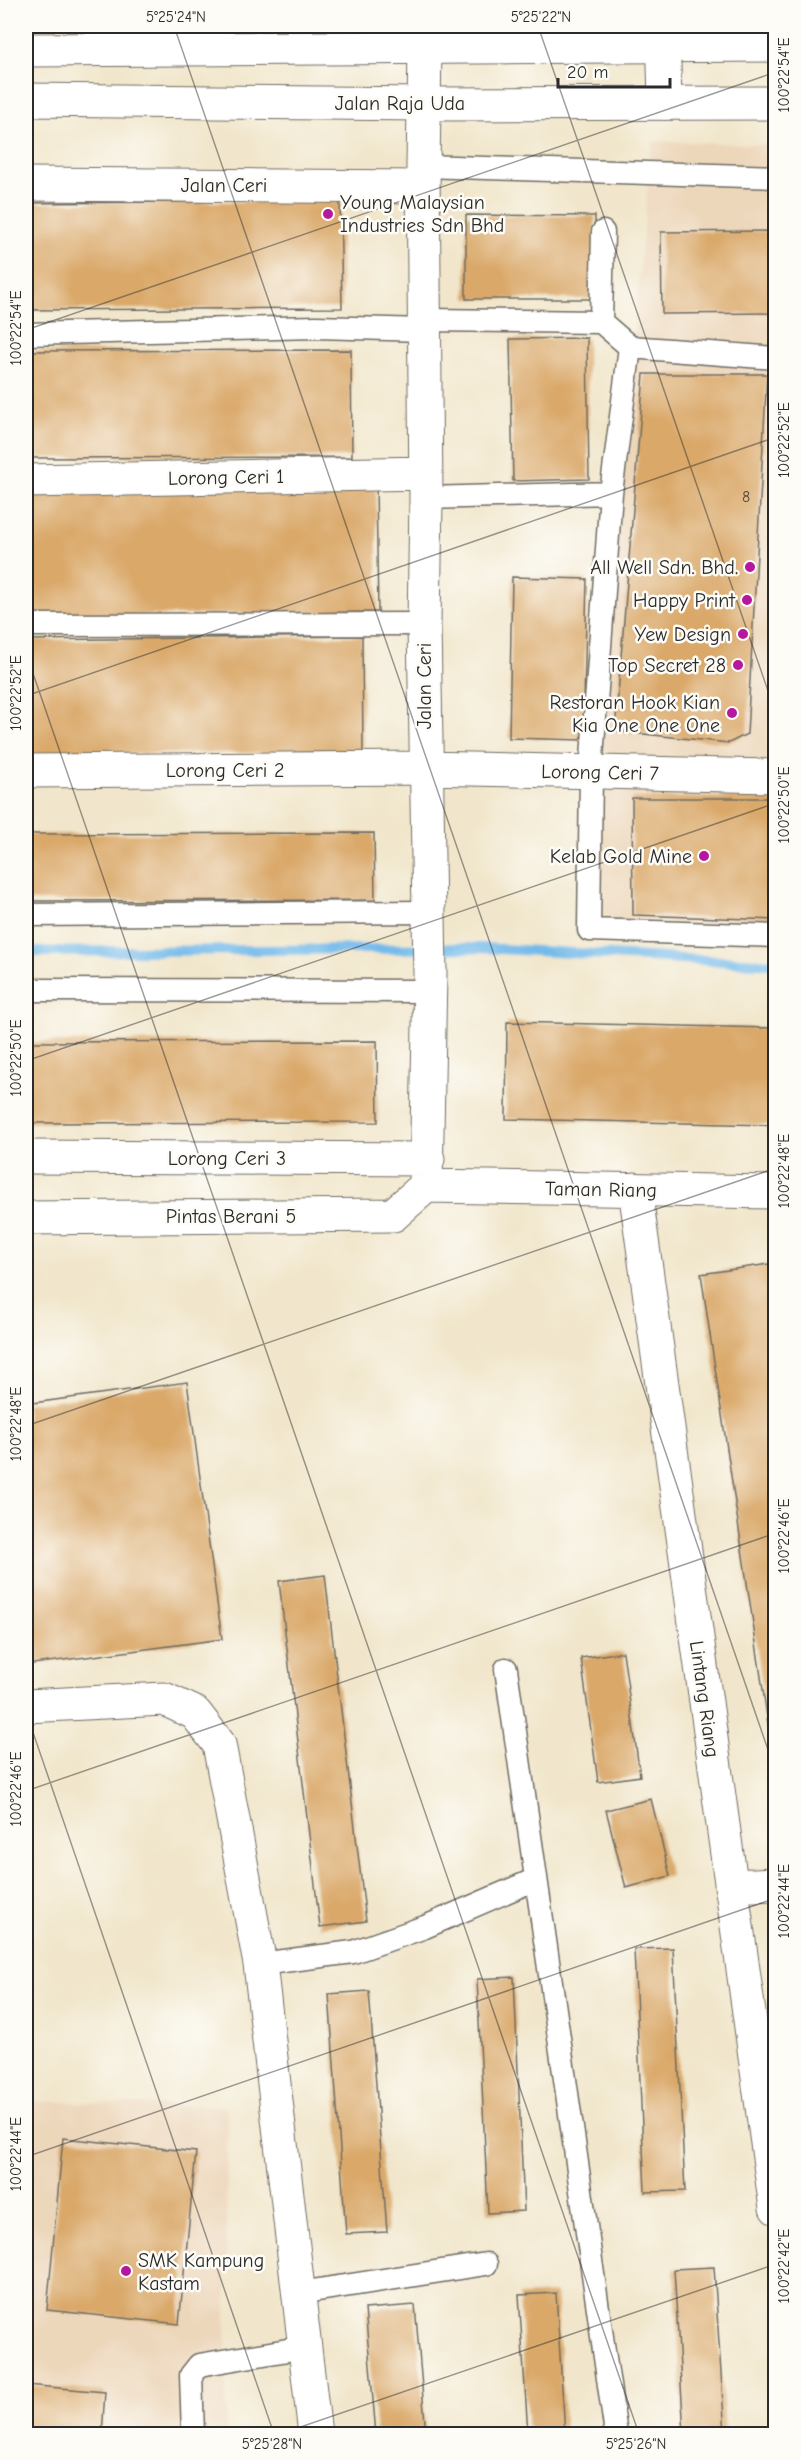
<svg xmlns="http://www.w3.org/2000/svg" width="801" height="2460" viewBox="0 0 801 2460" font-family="'Comic Neue',sans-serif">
  <rect width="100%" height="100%" fill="#fdfcf7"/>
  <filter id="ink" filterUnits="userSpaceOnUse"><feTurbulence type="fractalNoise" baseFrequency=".0167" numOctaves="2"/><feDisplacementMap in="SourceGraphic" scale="12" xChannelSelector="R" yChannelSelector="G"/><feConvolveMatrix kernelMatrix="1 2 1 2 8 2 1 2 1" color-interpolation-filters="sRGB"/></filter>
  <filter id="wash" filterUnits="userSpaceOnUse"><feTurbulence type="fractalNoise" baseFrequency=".008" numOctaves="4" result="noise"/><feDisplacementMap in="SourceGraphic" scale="24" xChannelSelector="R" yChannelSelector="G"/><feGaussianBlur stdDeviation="1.35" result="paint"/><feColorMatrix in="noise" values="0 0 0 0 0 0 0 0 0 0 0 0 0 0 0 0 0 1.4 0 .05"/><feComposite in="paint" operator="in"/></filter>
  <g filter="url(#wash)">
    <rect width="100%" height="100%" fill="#f1e6cb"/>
    <path fill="#edd7bb" d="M 652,141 L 775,145 L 775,944 L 576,934 Z
      M 26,2101 L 227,2107 L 226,2434 L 26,2434 Z"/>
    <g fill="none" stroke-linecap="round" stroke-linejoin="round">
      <path stroke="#72baea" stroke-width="10" d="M 26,952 L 483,948 L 776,964"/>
    </g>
    <g id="blocks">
      <path fill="#daa96b" d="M 340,201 L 342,308 L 26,310 L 26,203 Z
        M 466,215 L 595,216 L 595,299 L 466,299 Z
        M 776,231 L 776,313 L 662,314 L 661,232 Z
        M 587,338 L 589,479 L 513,481 L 510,339 Z
        M 351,350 L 352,457 L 26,458 L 26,351 Z
        M 644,374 L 767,374 L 747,734 L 729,743 L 615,731 Z
        M 376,483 L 378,612 L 26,617 L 26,488 Z
        M 512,577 L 587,579 L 583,740 L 509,738 Z
        M 362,636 L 363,752 L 26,755 L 26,640 Z
        M 632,798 L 776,798 L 776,920 L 633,915 Z
        M 374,833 L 375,900 L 26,901 L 26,834 Z
        M 507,1022 L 776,1028 L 776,1125 L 506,1119 Z
        M 377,1041 L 378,1122 L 26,1123 L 26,1042 Z
        M 776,1263 L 776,1764 L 774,1764 L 701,1274 Z
        M 187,1382 L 222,1639 L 26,1665 L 26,1404 Z
        M 325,1575 L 366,1921 L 320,1927 L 279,1581 Z
        M 623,1652 L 640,1776 L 598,1782 L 581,1658 Z
        M 651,1799 L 670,1876 L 626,1888 L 606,1810 Z
        M 673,1948 L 685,2191 L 645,2192 L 634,1949 Z
        M 514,1977 L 524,2211 L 488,2213 L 477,1979 Z
        M 369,1991 L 387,2232 L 346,2234 L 329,1994 Z
        M 63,2138 L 196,2152 L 179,2324 L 47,2310 Z
        M 714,2267 L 725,2434 L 684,2434 L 674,2269 Z
        M 556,2293 L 565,2434 L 528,2434 L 519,2295 Z
        M 415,2305 L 426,2434 L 376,2434 L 365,2309 Z
        M 26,2385 L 105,2392 L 102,2434 L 26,2434 Z"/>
    </g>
  </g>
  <g filter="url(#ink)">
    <use href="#blocks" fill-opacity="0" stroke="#706c63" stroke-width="1.5"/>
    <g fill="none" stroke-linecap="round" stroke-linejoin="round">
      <g stroke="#706c63" stroke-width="25">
        <path id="service" d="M 423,166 L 776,177
          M 603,232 L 601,322 L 630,347 L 611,493 L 591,772 L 589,930 L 776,936
          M 424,320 L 601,322
          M 26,334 L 316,327 L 424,330
          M 630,347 L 776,358
          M 426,498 L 611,493
          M 26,625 L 424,624
          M 26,915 L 428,912
          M 26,990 L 430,991
          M 506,1669 L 616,2434
          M 260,1964 L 353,1952 L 425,1927 L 536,1879
          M 299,2293 L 486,2264
          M 193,2434 L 191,2375 L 199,2365 L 305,2347"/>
      </g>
      <g stroke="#706c63" stroke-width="35">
        <path id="minor" d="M 663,26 L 665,103
          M 425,49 L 423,166 L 426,498 L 424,624 L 430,974 L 426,1186
          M 26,184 L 423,187
          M 26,481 L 426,473
          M 26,771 L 425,768 L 776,776
          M 26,1157 L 428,1159
          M 426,1186 L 776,1192
          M 635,1189 L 776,2208
          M 26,1218 L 393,1215 L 426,1186
          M 26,1706 L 164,1699 L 195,1713 L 219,1744 L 260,1964 L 315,2434
          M 731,1886 L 776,1884"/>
      </g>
      <g stroke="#706c63" stroke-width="35">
        <path id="primary" d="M 26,50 L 776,45
          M 26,100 L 424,104 L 776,103"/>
      </g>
      <use href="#service" stroke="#fff" stroke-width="22"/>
      <use href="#minor" stroke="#fff" stroke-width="33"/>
      <use href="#primary" stroke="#fff" stroke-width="33"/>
    </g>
  </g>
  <path fill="none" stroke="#2b2b2b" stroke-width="1.5" stroke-opacity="0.45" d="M 174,26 L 776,1773M 538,26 L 776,714M 26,330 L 776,72M 26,653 L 639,2434M 26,696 L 776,437M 26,1061 L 776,803M 26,1426 L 776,1168M 26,1712 L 274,2434M 26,1791 L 776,1533M 26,2157 L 776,1898M 280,2434 L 776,2264"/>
  <g fill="#b5179e" stroke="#fdfcf7" stroke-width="2">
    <circle cx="328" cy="214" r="6"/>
    <circle cx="750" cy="567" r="6"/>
    <circle cx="747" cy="600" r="6"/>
    <circle cx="743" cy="634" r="6"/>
    <circle cx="738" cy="665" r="6"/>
    <circle cx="732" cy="713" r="6"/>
    <circle cx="704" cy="856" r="6"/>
    <circle cx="126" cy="2271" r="6"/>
  </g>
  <g text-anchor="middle" stroke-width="5" stroke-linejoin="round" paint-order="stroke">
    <g font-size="16" fill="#574a3b">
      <text x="746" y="502">8</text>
    </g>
    <g font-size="20" fill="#2b2b2b" stroke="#fdfcf7">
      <text x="400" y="110">Jalan Raja Uda</text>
      <text x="224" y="192">Jalan Ceri</text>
      <text transform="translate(226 477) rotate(-1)" y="7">Lorong Ceri 1</text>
      <text transform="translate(424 686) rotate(-90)" y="7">Jalan Ceri</text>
      <text x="225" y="777">Lorong Ceri 2</text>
      <text transform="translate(600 772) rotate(1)" y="7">Lorong Ceri 7</text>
      <text x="227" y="1165">Lorong Ceri 3</text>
      <text transform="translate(601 1189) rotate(1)" y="7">Taman Riang</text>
      <text x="231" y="1223">Pintas Berani 5</text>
      <text transform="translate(705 1699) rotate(82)" y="7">Lintang Riang</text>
    </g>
    <g font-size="20" fill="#2b2b2b" stroke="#fdfcf7" text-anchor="end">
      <text x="340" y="209" text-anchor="start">Young Malaysian<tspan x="340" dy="23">Industries Sdn Bhd</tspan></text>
      <text x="738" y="574">All Well Sdn. Bhd.</text>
      <text x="735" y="607">Happy Print</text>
      <text x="731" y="641">Yew Design</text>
      <text x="726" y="672">Top Secret 28</text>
      <text x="720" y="709">Restoran Hook Kian<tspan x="720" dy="23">Kia One One One</tspan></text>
      <text x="692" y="863">Kelab Gold Mine</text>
      <text x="138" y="2267" text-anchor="start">SMK Kampung<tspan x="138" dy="23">Kastam</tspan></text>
    </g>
  </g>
  <rect width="801" height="2460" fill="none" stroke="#fdfcf7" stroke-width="66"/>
  <path d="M558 78v9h112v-9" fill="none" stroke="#2b2b2b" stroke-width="3"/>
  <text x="567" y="78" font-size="18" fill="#2b2b2b" stroke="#fdfcf7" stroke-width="4.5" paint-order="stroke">20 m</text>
  <rect x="33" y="33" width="735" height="2394" fill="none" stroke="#2b2b2b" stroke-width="2"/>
  <g font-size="15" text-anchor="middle" fill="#2b2b2b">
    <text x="176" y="22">5°25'24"N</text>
    <text x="541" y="22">5°25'22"N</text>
    <text transform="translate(784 75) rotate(-90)" y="5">100°22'54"E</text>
    <text transform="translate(16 328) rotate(-90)" y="5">100°22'54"E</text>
    <text transform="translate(784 440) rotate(-90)" y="5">100°22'52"E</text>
    <text transform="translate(16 693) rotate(-90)" y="5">100°22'52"E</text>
    <text transform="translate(784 805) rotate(-90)" y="5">100°22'50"E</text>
    <text transform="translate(16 1058) rotate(-90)" y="5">100°22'50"E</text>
    <text transform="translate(784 1171) rotate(-90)" y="5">100°22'48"E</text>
    <text transform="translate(16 1424) rotate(-90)" y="5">100°22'48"E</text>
    <text transform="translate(784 1536) rotate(-90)" y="5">100°22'46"E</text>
    <text transform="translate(16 1789) rotate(-90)" y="5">100°22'46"E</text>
    <text transform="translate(784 1901) rotate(-90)" y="5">100°22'44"E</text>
    <text transform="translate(16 2154) rotate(-90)" y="5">100°22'44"E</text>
    <text transform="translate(784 2266) rotate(-90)" y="5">100°22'42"E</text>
    <text x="272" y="2449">5°25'28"N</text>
    <text x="636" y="2449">5°25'26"N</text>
  </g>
</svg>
